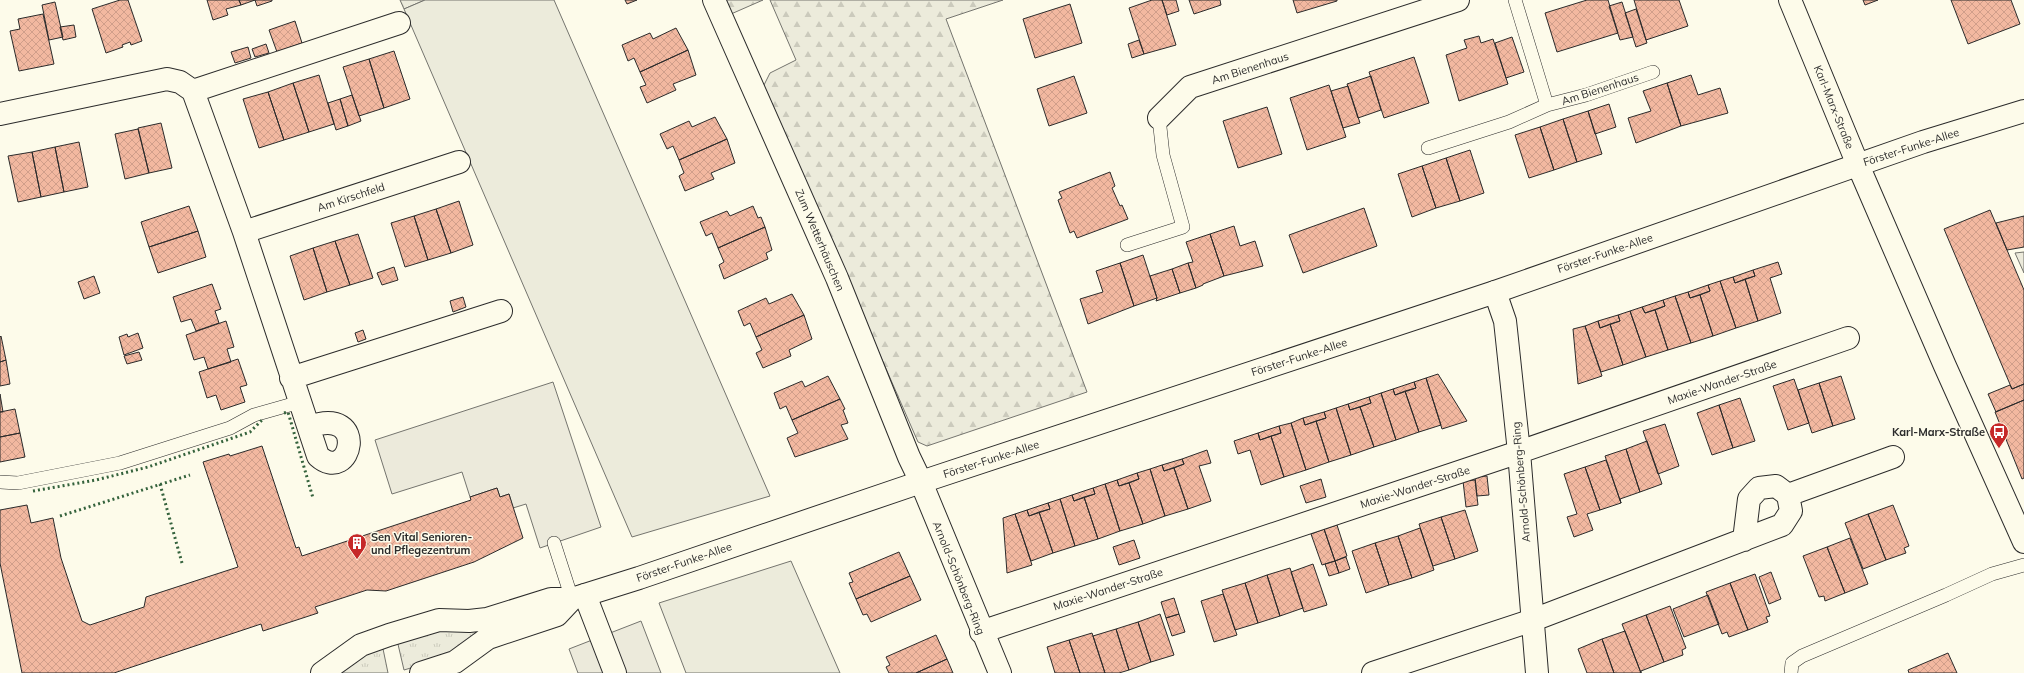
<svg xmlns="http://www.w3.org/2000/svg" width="2024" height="673" viewBox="0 0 2024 673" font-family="Mulish,sans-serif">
  <defs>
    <pattern id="grass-tufts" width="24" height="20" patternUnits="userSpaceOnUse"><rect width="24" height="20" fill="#ecebdb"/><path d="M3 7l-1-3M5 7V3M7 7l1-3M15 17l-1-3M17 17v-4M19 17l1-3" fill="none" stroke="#cbcabc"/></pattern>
    <pattern id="forest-firs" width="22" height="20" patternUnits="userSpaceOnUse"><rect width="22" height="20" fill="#ecebdb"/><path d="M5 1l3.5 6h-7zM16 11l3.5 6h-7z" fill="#cbcabc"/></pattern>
    <pattern id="building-cross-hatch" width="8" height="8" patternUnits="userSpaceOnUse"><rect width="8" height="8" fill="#f2b8a0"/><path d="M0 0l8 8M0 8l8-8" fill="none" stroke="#d09e8a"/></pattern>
  </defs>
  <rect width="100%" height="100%" fill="#fdfbea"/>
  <path fill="url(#grass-tufts)" stroke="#74746e" d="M 443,625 L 486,631 L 444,658 L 404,670 L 397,640 Z
    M 382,644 L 388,673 L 336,673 Z"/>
  <path fill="url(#forest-firs)" stroke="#74746e" d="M 400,0 L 425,0 L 404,9 Z
    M 725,0 L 763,0 L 731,14 Z
    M 770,0 L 1003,0 L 946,19 L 1087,392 L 927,446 L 918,442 L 763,87 L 770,73 L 796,60 Z"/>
  <path fill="#ecebdb" stroke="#74746e" d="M 425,0 L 554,0 L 770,496 L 632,537 L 404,9 Z
    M 791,561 L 840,673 L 686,673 L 659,603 Z"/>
  <path fill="#eceadb" stroke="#74746e" d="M 2024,252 L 2024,273 L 2015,253 Z
    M 553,382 L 601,527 L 540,548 L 526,504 L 513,508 L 509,494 L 500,497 L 497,488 L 470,497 L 462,472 L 392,494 L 375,440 Z
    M 641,621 L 661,673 L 578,673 L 569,649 Z"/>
  <path fill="url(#building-cross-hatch)" stroke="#2b2b2b" d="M 120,0 L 128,0 L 142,41 L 131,45 L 130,42 L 122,45 L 123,47 L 106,53 L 92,9 Z
    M 207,0 L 239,0 L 241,5 L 226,9 L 228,15 L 213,20 Z
    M 239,0 L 272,0 L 272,1 L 257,6 L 255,0 L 241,5 Z
    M 625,0 L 637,0 L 627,4 Z
    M 1152,0 L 1162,0 L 1176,45 L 1144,54 L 1129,8 Z
    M 1162,0 L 1176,0 L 1179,11 L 1167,15 Z
    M 1189,0 L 1220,0 L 1221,5 L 1194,14 Z
    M 1293,0 L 1337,0 L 1337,1 L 1297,13 Z
    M 1587,0 L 1608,0 L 1618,33 L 1557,52 L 1545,13 Z
    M 1634,0 L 1679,0 L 1688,26 L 1646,40 Z
    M 1863,0 L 1878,0 L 1865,5 Z
    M 1951,0 L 2011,0 L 2020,24 L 1968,44 Z
    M 55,2 L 63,37 L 49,40 L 42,5 Z
    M 1622,2 L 1633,37 L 1620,40 L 1609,6 Z
    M 1070,4 L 1082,43 L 1035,58 L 1023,19 Z
    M 1636,9 L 1647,43 L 1636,47 L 1625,13 Z
    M 43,14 L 54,64 L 19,71 L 10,31 L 20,29 L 18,19 Z
    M 295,21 L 302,43 L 277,52 L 269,30 Z
    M 74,25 L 76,37 L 63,40 L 60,27 Z
    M 676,28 L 688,50 L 640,72 L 634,58 L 628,61 L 622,45 L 650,33 L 653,39 Z
    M 1479,36 L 1481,43 L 1493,39 L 1508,84 L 1459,101 L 1446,55 L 1467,48 L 1464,40 Z
    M 1512,37 L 1524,72 L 1506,78 L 1495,43 Z
    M 1139,40 L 1144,54 L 1132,58 L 1128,44 Z
    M 266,44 L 269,53 L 255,57 L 252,49 Z
    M 248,47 L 251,58 L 235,63 L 231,52 Z
    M 688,50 L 696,75 L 673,84 L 676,90 L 647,103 L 640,87 L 646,85 L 640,72 Z
    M 394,51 L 410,99 L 384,108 L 369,59 Z
    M 1414,57 L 1429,103 L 1384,118 L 1369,72 Z
    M 369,59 L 384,108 L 359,116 L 343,67 Z
    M 319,75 L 334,124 L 309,132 L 293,83 Z
    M 1691,75 L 1698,95 L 1720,88 L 1728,113 L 1681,126 L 1667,83 Z
    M 1074,76 L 1087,113 L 1049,126 L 1037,89 Z
    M 1371,76 L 1381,110 L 1358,118 L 1347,84 Z
    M 293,83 L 309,132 L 284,140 L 268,92 Z
    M 1667,83 L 1681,126 L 1636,143 L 1628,118 L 1651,111 L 1643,91 Z
    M 1329,85 L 1346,137 L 1307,150 L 1290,98 Z
    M 1348,86 L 1360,123 L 1343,128 L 1331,91 Z
    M 268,92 L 284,140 L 259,148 L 243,99 Z
    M 352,95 L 361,121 L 348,126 L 340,99 Z
    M 340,99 L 348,126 L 336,130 L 328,103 Z
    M 1609,104 L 1616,127 L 1595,134 L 1588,111 Z
    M 1267,107 L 1282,154 L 1238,168 L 1223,121 Z
    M 1588,111 L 1602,154 L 1577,162 L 1563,119 Z
    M 715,117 L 727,139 L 679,160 L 673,146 L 667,149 L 660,134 L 689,121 L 692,127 Z
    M 1563,119 L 1577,162 L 1554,170 L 1540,127 Z
    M 161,123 L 172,168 L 149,173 L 138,128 Z
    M 1540,127 L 1554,170 L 1529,178 L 1515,135 Z
    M 138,129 L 149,173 L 125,179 L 115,134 Z
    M 727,139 L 735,163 L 711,173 L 714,179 L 685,191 L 679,176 L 684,173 L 679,160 Z
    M 79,142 L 88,187 L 64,192 L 55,147 Z
    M 55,147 L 64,192 L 41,197 L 32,152 Z
    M 1470,150 L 1484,193 L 1460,201 L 1446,158 Z
    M 32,152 L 41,197 L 18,202 L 8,156 Z
    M 1446,158 L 1460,201 L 1436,208 L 1422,166 Z
    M 1422,166 L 1436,208 L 1412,217 L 1398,174 Z
    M 1110,172 L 1115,186 L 1112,188 L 1120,206 L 1122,205 L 1128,219 L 1077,238 L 1074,231 L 1070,233 L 1058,200 L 1062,198 L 1059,192 Z
    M 459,201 L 473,245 L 451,253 L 436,209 Z
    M 189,206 L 198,231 L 149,247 L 141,222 Z
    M 753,206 L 758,218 L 761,217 L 765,227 L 718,248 L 712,233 L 706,236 L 700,222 L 727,211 L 730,216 Z
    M 1364,208 L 1377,246 L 1303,273 L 1289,235 Z
    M 436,209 L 451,253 L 428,260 L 414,216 Z
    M 1990,210 L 2024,290 L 2024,384 L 2012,389 L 1944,229 Z
    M 414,216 L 428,260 L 405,267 L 391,223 Z
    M 2024,216 L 2024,247 L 2007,250 L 1996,223 Z
    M 1234,226 L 1240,246 L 1255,241 L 1263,266 L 1224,276 L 1210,234 Z
    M 765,227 L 772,250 L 766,253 L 768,259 L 724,279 L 719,265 L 724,262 L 718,248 Z
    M 198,231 L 206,257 L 158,273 L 149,247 Z
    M 358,234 L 373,278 L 350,285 L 335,241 Z
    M 1210,234 L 1224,276 L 1203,284 L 1203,285 L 1196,288 L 1188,263 L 1193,262 L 1186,242 Z
    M 335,241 L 350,285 L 327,292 L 313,248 Z
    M 313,248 L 327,292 L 304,300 L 290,256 Z
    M 1143,255 L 1157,298 L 1134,306 L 1120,263 Z
    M 1778,262 L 1782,274 L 1770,278 L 1781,313 L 1758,321 L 1745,279 L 1755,276 L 1753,270 Z
    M 1120,263 L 1134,306 L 1088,324 L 1080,299 L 1103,292 L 1096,271 Z
    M 1188,263 L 1196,288 L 1180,293 L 1172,269 Z
    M 394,267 L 398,280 L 382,285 L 377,273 Z
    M 1172,269 L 1180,293 L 1156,301 L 1157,298 L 1150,276 Z
    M 1753,270 L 1755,276 L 1735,283 L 1733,277 Z
    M 94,276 L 100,293 L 84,299 L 78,282 Z
    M 1733,277 L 1735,283 L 1745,279 L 1758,321 L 1736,328 L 1720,281 Z
    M 1720,281 L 1736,328 L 1713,336 L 1700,295 L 1710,291 L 1708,285 Z
    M 212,284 L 221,309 L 215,311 L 219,323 L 196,331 L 191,319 L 181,322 L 173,297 Z
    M 1708,285 L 1710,291 L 1690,298 L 1688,292 Z
    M 1688,292 L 1690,298 L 1700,295 L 1713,336 L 1691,343 L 1675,296 Z
    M 792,294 L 804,315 L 756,337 L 750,323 L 744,326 L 738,311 L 766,298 L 769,304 Z
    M 1675,296 L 1691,343 L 1668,350 L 1655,310 L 1665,306 L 1663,300 Z
    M 463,297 L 466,307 L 453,312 L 450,301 Z
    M 1663,300 L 1665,306 L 1645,313 L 1642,307 Z
    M 1642,307 L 1645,313 L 1655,310 L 1668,350 L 1646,357 L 1630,311 Z
    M 1630,311 L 1646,357 L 1623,365 L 1610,324 L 1620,321 L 1618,315 Z
    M 804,315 L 812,339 L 789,350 L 791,356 L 763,368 L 756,353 L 762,350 L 756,337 Z
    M 1618,315 L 1620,321 L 1600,328 L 1598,321 Z
    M 226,321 L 234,347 L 227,349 L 231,362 L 208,369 L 204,357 L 194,360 L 186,335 Z
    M 1598,321 L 1600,328 L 1610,324 L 1623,365 L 1601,372 L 1585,326 Z
    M 1585,326 L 1602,376 L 1578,384 L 1573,329 Z
    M 363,330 L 366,339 L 358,342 L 355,333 Z
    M 138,333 L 143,348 L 124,355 L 119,337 L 127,334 L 128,337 Z
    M 1,336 L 6,360 L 0,362 L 0,337 Z
    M 139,352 L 142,360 L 127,364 L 124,356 Z
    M 238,359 L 247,385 L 240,387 L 245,402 L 221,410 L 216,395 L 207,398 L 199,372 Z
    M 6,360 L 10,384 L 0,386 L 0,362 Z
    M 1438,374 L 1467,421 L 1442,429 L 1426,378 Z
    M 828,376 L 840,399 L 792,420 L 786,406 L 780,409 L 774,393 L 802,381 L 805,387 Z
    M 1841,376 L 1855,419 L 1833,426 L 1819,383 Z
    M 1426,378 L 1441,425 L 1419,432 L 1405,391 L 1416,388 L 1414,382 Z
    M 1794,379 L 1809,423 L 1788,430 L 1773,386 Z
    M 1414,382 L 1416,388 L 1395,395 L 1393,389 Z
    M 1819,383 L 1833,426 L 1812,433 L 1798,390 Z
    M 2024,384 L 2024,400 L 1996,412 L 1988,394 L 2010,385 L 2012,389 Z
    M 1393,389 L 1395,395 L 1405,391 L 1419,432 L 1396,440 L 1381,393 Z
    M 1381,393 L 1396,440 L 1374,447 L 1360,407 L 1371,403 L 1369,397 Z
    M 0,394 L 3,412 L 0,412 Z
    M 1369,397 L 1371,403 L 1350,410 L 1348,404 Z
    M 1740,398 L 1755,441 L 1733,448 L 1719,405 Z
    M 840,399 L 845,409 L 843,410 L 848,423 L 841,425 L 848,439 L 795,457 L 787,438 L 798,433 L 792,420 Z
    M 2024,400 L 2024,478 L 2022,479 L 1995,412 Z
    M 1348,404 L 1350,410 L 1360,407 L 1374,447 L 1351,455 L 1336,408 Z
    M 1719,405 L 1733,448 L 1712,455 L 1697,413 Z
    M 1336,408 L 1351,455 L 1329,462 L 1316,421 L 1326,418 L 1324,412 Z
    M 15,409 L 20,433 L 0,437 L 0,412 Z
    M 1324,412 L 1326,418 L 1305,425 L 1303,418 Z
    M 1303,418 L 1305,425 L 1316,421 L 1329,462 L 1306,470 L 1291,423 Z
    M 1291,423 L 1306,470 L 1284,477 L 1271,436 L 1281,433 L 1279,426 Z
    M 1665,424 L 1679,466 L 1658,474 L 1643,431 Z
    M 1279,426 L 1281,433 L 1260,440 L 1258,433 Z
    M 20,433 L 25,457 L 0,462 L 0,437 Z
    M 1258,433 L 1260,440 L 1271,436 L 1284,477 L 1261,485 L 1250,450 L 1238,454 L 1234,441 Z
    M 1647,441 L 1662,484 L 1640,492 L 1626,449 Z
    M 262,446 L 296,548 L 299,547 L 302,556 L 471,500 L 470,497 L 497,488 L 500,497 L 509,494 L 523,538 L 474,562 L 386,591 L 367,590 L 315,607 L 318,613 L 263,631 L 261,624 L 114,673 L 22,673 L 0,563 L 0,510 L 27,505 L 31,523 L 53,518 L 61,558 L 82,621 L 90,625 L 144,607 L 146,597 L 238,567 L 203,462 L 229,454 L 230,456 Z
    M 1626,449 L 1640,492 L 1620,499 L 1621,503 L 1605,456 Z
    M 1207,450 L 1211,463 L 1199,466 L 1211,501 L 1188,509 L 1174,468 L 1184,464 L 1182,459 Z
    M 1182,459 L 1184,464 L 1164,471 L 1162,465 Z
    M 1606,460 L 1621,503 L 1600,510 L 1585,467 Z
    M 1162,465 L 1164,471 L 1174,468 L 1188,509 L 1165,516 L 1150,469 Z
    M 1585,467 L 1600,510 L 1587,514 L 1593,530 L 1574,537 L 1567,517 L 1577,514 L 1564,474 Z
    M 1150,469 L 1165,516 L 1143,524 L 1129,483 L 1139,479 L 1137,473 Z
    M 1137,473 L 1139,479 L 1119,486 L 1117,480 Z
    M 1487,476 L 1489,495 L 1477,496 L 1475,477 Z
    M 1321,479 L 1326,497 L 1306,503 L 1300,486 Z
    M 1117,480 L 1119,486 L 1129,483 L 1143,524 L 1120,531 L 1105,484 Z
    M 1475,480 L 1478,505 L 1466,507 L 1463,481 Z
    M 1105,484 L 1120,531 L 1098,539 L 1084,497 L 1095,494 L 1093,488 Z
    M 1093,488 L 1095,494 L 1074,501 L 1072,495 Z
    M 1072,495 L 1074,501 L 1084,497 L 1098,539 L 1075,546 L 1060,499 Z
    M 1060,499 L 1075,546 L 1053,553 L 1039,512 L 1050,509 L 1048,503 Z
    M 1048,503 L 1050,509 L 1029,516 L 1027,510 Z
    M 1893,505 L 1909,546 L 1904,548 L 1906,553 L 1886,560 L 1868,514 Z
    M 1027,510 L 1029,516 L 1039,512 L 1053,553 L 1031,561 L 1015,514 Z
    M 1465,510 L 1478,551 L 1455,559 L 1441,517 Z
    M 1015,514 L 1032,565 L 1007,573 L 1003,518 Z
    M 1868,514 L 1886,560 L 1863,569 L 1845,523 Z
    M 1441,517 L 1455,559 L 1433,566 L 1419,524 Z
    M 1337,525 L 1347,556 L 1335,561 L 1324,529 Z
    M 1420,528 L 1434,570 L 1412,578 L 1398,536 Z
    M 1324,529 L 1335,561 L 1322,565 L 1311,534 Z
    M 1398,536 L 1412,578 L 1389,585 L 1375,543 Z
    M 1850,538 L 1868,584 L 1845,593 L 1827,547 Z
    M 1134,540 L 1140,558 L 1119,565 L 1113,547 Z
    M 1375,543 L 1389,585 L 1366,593 L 1352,551 Z
    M 1827,547 L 1845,593 L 1825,601 L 1824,596 L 1819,597 L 1803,556 Z
    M 899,552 L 910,576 L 856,599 L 849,583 L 853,582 L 849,573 Z
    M 1346,557 L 1350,569 L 1339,573 L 1335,561 Z
    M 1335,561 L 1339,573 L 1329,576 L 1325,564 Z
    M 1313,564 L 1327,605 L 1304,612 L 1291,572 Z
    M 1290,568 L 1303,608 L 1280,616 L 1267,575 Z
    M 1771,572 L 1781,599 L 1769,604 L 1759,577 Z
    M 1755,574 L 1770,616 L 1766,617 L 1768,622 L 1748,630 L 1730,583 Z
    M 1267,575 L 1280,616 L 1258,623 L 1245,583 Z
    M 910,576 L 921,600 L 871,622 L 867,614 L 863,615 L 856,599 Z
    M 1245,583 L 1258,623 L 1235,630 L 1222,590 Z
    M 1730,583 L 1748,630 L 1729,637 L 1727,632 L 1722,634 L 1706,592 Z
    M 1223,594 L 1237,635 L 1214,642 L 1201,601 Z
    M 1708,595 L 1719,624 L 1684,637 L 1673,609 Z
    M 1174,598 L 1179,614 L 1166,618 L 1161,602 Z
    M 1670,606 L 1686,648 L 1682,650 L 1683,655 L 1664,662 L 1646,615 Z
    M 1160,614 L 1174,655 L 1151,662 L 1138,622 Z
    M 1179,614 L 1185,632 L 1172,636 L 1166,618 Z
    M 1646,615 L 1664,662 L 1641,671 L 1641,673 L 1622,624 Z
    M 1138,622 L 1151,662 L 1129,670 L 1116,629 Z
    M 1116,629 L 1129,670 L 1119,673 L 1105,673 L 1093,636 Z
    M 1625,631 L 1641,673 L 1614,673 L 1602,639 Z
    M 1092,633 L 1105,673 L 1080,673 L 1069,640 Z
    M 936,635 L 947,659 L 916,673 L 889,673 L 886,667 L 890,665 L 886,657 Z
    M 1602,639 L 1614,673 L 1587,673 L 1578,649 Z
    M 1069,640 L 1080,673 L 1055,673 L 1047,647 Z
    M 1948,653 L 1957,673 L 1909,673 L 1908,670 Z
    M 947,659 L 953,673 L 916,673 Z"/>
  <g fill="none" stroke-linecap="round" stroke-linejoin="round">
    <g stroke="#2b2b2b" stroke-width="14">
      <path id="service" d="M 1515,0 L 1547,105
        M 1428,148 L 1509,122 L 1547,105 L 1586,95 L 1653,72
        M 1127,245 L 1183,227 L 1163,155 L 1159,118
        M 0,482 L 18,483 L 120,463 L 230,428 L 254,415 L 300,402
        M 554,543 L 572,599
        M 1791,673 L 1792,663 L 1802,656 L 1946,595 L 1992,574 L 2024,565"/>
    </g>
    <g stroke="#2b2b2b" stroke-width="24">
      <path id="minor" d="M 714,0 L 837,278 L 909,457 L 921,482 L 1000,673
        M 1790,0 L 1858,165
        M 193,91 L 399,23
        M 0,114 L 167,79 L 180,82 L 193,91 L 244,232 L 318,456 C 351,486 370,405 309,427
        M 1159,118 L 1190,87 L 1458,0
        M 244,232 L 459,162
        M 1495,292 L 1505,321 L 1506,330 L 1519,452 L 1537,673
        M 291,378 L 501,311
        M 1788,495 L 1893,457
        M 585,595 L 615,673
        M 981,632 L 1519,452 L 1848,338
        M 1373,673 L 1533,620 L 1782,525 L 1791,511 L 1788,495 L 1776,486 L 1759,488 L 1749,499 L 1744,540"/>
    </g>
    <g stroke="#2b2b2b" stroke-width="24">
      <path id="tertiary" d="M 1858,165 L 1945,366 L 2024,542
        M 322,673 L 361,645 L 389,635 L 439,620 L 469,621 L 487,619 L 551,599 L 572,599 L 639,578 L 921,482 L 1495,292 L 1923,142 L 2024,111
        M 421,673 L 455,662 L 488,638 L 557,615 L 572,599"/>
    </g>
    <use href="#service" stroke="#fdfbea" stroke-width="13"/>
    <use href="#minor" stroke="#fdfbea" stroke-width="22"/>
    <use href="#tertiary" stroke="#fdfbea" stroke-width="22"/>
    <path stroke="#34623c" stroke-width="3" stroke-dasharray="2 3" stroke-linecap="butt" d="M 284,413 L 288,412 L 313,498
      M 160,484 L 182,563
      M 33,491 L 96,480 L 148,467 L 250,432 L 263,419
      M 60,516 L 190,475"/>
  </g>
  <defs>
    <g id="bus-pin" transform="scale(1)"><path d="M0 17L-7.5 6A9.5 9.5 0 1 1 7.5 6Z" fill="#c62828" stroke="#fdfbea"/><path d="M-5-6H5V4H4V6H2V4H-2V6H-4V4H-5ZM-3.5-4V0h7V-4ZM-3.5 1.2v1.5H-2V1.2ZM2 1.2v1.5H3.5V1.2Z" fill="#fff"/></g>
    <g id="building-pin" transform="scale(1)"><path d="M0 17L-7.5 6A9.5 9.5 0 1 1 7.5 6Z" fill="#c62828" stroke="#fdfbea"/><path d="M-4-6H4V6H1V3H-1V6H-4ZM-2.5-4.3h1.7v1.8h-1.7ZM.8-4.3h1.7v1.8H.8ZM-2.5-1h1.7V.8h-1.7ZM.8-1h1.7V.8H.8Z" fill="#fff"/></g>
  </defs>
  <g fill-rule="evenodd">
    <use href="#bus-pin" x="1999" y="432"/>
    <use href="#building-pin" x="357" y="543"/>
  </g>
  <g text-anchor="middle" stroke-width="3" stroke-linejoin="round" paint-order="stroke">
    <g font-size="11" fill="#2b2b2b" stroke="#fdfbea">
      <text transform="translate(1250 68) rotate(-18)" y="4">Am Bienenhaus</text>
      <text transform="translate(1600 89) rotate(-18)" y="4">Am Bienenhaus</text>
      <text transform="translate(1834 107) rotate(68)" y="4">Karl-Marx-Straße</text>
      <text transform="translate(1911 147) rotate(-18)" y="4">Förster-Funke-Allee</text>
      <text transform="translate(351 197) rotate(-18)" y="4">Am Kirschfeld</text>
      <text transform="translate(820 240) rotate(67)" y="4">Zum Wetterhäuschen</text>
      <text transform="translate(1605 253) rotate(-19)" y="4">Förster-Funke-Allee</text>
      <text transform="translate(1299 357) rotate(-18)" y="4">Förster-Funke-Allee</text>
      <text transform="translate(1722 382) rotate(-19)" y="4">Maxie-Wander-Straße</text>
      <text transform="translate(991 459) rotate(-18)" y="4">Förster-Funke-Allee</text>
      <text transform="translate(1521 482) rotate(-95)" y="4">Arnold-Schönberg-Ring</text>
      <text transform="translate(1415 487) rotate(-18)" y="4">Maxie-Wander-Straße</text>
      <text transform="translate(684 562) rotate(-19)" y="4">Förster-Funke-Allee</text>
      <text transform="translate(959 578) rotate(68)" y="4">Arnold-Schönberg-Ring</text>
      <text transform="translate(1108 589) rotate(-18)" y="4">Maxie-Wander-Straße</text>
    </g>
    <g font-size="11" font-weight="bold" fill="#2b2b2b" stroke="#fdfbea" text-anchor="end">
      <text x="1985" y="436">Karl-Marx-Straße</text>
      <text x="371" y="541" text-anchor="start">Sen Vital Senioren-<tspan x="371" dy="13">und Pflegezentrum</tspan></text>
    </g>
  </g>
</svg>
